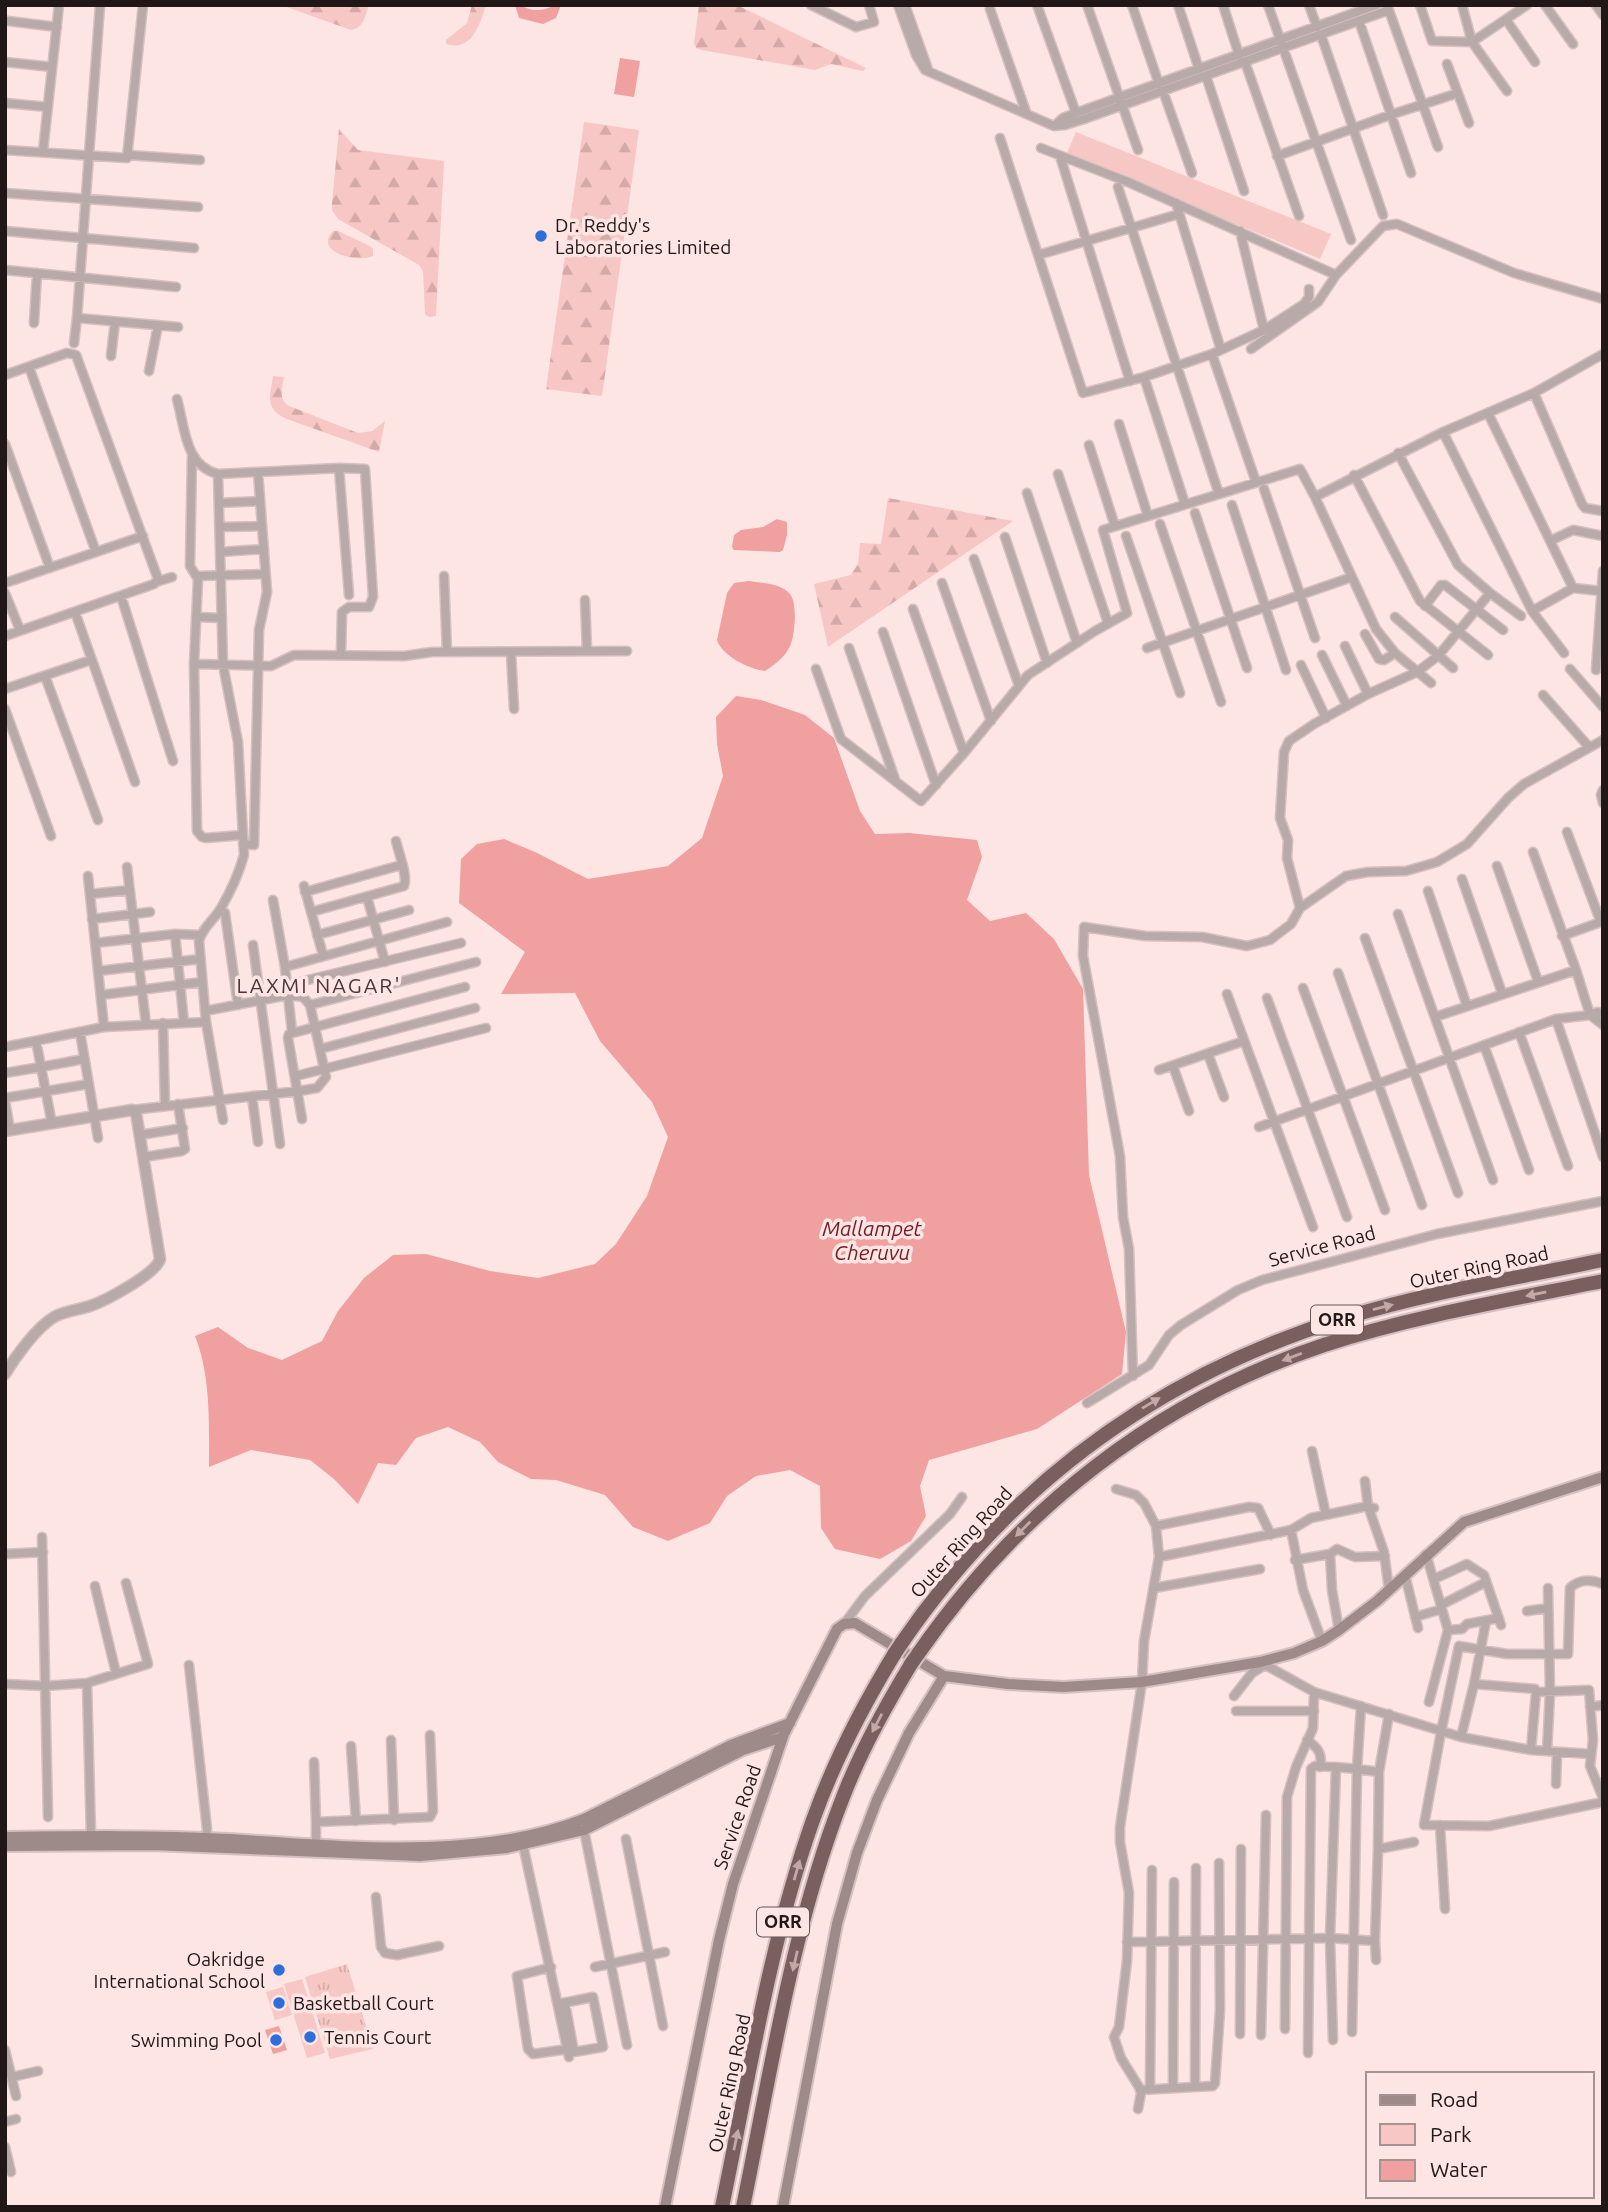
<svg xmlns="http://www.w3.org/2000/svg" width="1608" height="2212" viewBox="0 0 1608 2212" font-family="Ubuntu,sans-serif">
  <defs>
    <pattern id="grass-tufts" width="24" height="20" patternUnits="userSpaceOnUse" patternTransform="scale(1.75)"><rect width="24" height="20" fill="#f7c7c5"/><path d="M3 7l-1-3M5 7V3M7 7l1-3M15 17l-1-3M17 17v-4M19 17l1-3" fill="none" stroke="#d3aaa8"/></pattern>
    <pattern id="forest-firs" width="22" height="20" patternUnits="userSpaceOnUse" patternTransform="scale(1.75)"><rect width="22" height="20" fill="#f7c7c5"/><path d="M5 1l3.5 6h-7zM16 11l3.5 6h-7z" fill="#d3aaa8"/></pattern>
  </defs>
  <rect width="100%" height="100%" fill="#fde5e4"/>
  <path fill="url(#grass-tufts)" d="M 347,1964 L 373,2049 L 330,2059 L 305,1977 Z"/>
  <path fill="url(#forest-firs)" d="M 281,5 L 369,5 C 365,16 364,28 351,30 Z
    M 472,5 L 486,5 C 480,24 472,52 446,44 L 446,40 L 467,23 Z
    M 699,5 L 737,5 L 866,68 L 863,71 L 831,64 L 815,70 L 702,50 L 696,48 L 694,43 Z
    M 584,122 L 639,130 L 602,396 L 546,389 Z
    M 339,129 L 358,150 L 444,161 L 436,316 L 429,317 L 425,314 L 423,271 L 419,265 L 338,219 L 332,210 L 332,203 Z
    M 333,231 L 338,231 L 370,246 L 373,249 L 373,256 C 358,263 313,253 333,231 Z
    M 273,376 L 284,377 C 282,388 278,399 289,406 L 358,433 L 372,431 L 385,421 L 379,452 L 287,419 C 264,409 270,397 273,376 Z
    M 888,498 L 1013,521 L 828,647 L 814,584 L 851,575 L 858,564 L 860,543 L 881,544 Z"/>
  <path fill="#f7c7c5" d="M 1076,132 L 1331,234 L 1320,259 L 1067,153 Z
    M 302,1979 L 325,2053 L 307,2058 L 284,1984 Z
    M 283,1987 L 292,2015 L 275,2020 L 266,1992 Z"/>
  <path fill="#efa09f" d="M 515,5 C 523,5 529,11 538,10 C 547,10 552,5 561,5 L 556,18 L 543,24 L 519,18 Z
    M 620,58 L 640,61 L 634,97 L 614,94 Z
    M 777,519 L 787,522 L 787,535 L 783,550 L 780,552 L 734,550 L 732,547 L 734,535 L 741,530 L 763,527 Z
    M 749,581 C 762,583 781,583 790,594 C 798,604 795,638 789,648 C 784,658 774,665 765,671 C 749,669 722,656 717,640 L 727,593 L 734,583 Z
    M 736,696 L 761,700 L 805,715 L 834,738 L 860,811 L 875,834 L 909,833 L 977,840 L 982,857 L 967,900 L 990,921 L 1026,913 L 1054,939 L 1083,989 L 1089,1175 L 1126,1332 L 1122,1374 L 1037,1429 L 929,1460 L 920,1486 L 926,1516 L 911,1541 L 880,1559 L 835,1549 L 821,1528 L 820,1486 L 790,1470 L 756,1476 L 727,1496 L 710,1523 L 668,1541 L 633,1527 L 605,1495 L 556,1480 L 531,1479 L 498,1462 L 480,1442 L 448,1427 L 416,1438 L 396,1465 L 378,1463 L 358,1504 L 334,1479 L 310,1460 L 251,1450 L 209,1467 C 209,1425 211,1376 195,1336 L 218,1327 L 248,1348 L 282,1360 L 322,1341 L 338,1311 L 364,1278 L 393,1255 L 426,1254 L 490,1271 L 538,1278 L 595,1264 L 616,1244 L 647,1196 L 668,1137 L 652,1102 L 600,1041 L 575,993 L 501,994 L 525,952 L 459,903 L 461,859 L 477,844 L 504,839 L 535,852 L 588,879 L 668,866 L 702,838 L 723,776 L 717,744 L 716,717 Z
    M 279,2026 L 287,2050 L 273,2054 L 265,2030 Z"/>
  <g fill="none" stroke-linecap="round" stroke-linejoin="round">
    <g stroke="#d6c0bf" stroke-width="11">
      <path id="minor" d="M 100,5 L 77,318 L 178,327
        M 811,5 L 856,27 L 874,22 L 869,5
        M 898,5 L 916,55 L 925,70 L 1054,126 L 1065,125 L 1084,119 L 1389,10
        M 905,5 L 929,72
        M 1037,5 L 1076,113
        M 1087,5 L 1138,150
        M 1132,5 L 1159,84
        M 1178,5 L 1199,69
        M 1223,5 L 1239,55
        M 1268,5 L 1351,240
        M 1309,5 L 1317,27
        M 1387,5 L 1438,147
        M 1420,5 L 1432,41 L 1472,42 L 1507,91
        M 1462,5 L 1472,42 L 1527,5
        M 1545,5 L 1573,44
        M 1596,5 L 1603,15
        M 990,9 L 1026,112
        M 8,21 L 57,27
        M 1359,21 L 1411,173
        M 1507,21 L 1535,62
        M 1321,35 L 1383,215
        M 5,62 L 52,67
        M 1245,62 L 1299,216
        M 1447,64 L 1469,123
        M 1206,76 L 1244,191
        M 1163,91 L 1192,173
        M 5,103 L 48,107
        M 1054,126 L 1063,118 L 1076,113 L 1376,5
        M 1000,138 L 1083,393 L 1144,377 L 1185,504
        M 1041,148 L 1128,182 L 1336,275
        M 5,150 L 127,158 L 143,5
        M 43,151 L 59,5
        M 128,155 L 200,160
        M 1060,156 L 1130,381
        M 1277,156 L 1390,115 L 1458,93
        M 1118,187 L 1219,494
        M 5,193 L 198,207
        M 1176,203 L 1221,350
        M 5,231 L 194,248
        M 1240,231 L 1264,330
        M 1038,255 L 1179,214
        M 5,270 L 176,287
        M 34,323 L 37,273
        M 74,343 L 77,318
        M 1251,349 L 1318,302 L 1336,275 L 1383,226 L 1397,224 L 1514,273 L 1603,299
        M 1212,354 L 1256,482
        M 111,356 L 115,322
        M 29,367 L 96,552
        M 149,371 L 158,325
        M 5,375 L 67,353 L 76,355 L 158,579 L 154,584 L 5,636
        M 1144,377 L 1212,354 L 1264,330 L 1304,304 L 1309,297 L 1309,289
        M 1534,393 L 1582,504 L 1585,508 L 1603,511
        M 177,399 C 185,428 185,466 218,474 L 339,468 L 365,469 L 373,597 L 369,607 L 349,607 L 342,612 L 341,655
        M 1488,413 L 1573,588
        M 1119,424 L 1148,516
        M 1443,432 L 1532,611 L 1564,653
        M 5,444 L 50,568
        M 1089,445 L 1115,526
        M 1398,453 L 1458,565 L 1490,593 L 1521,616
        M 192,457 L 190,566 L 198,579 L 194,664 L 197,831 L 202,837 L 206,838 L 243,835
        M 339,468 L 349,595
        M 218,474 L 223,665 L 238,742 L 244,855 C 239,873 231,891 221,908 C 215,919 202,928 199,941 L 206,1022 L 223,1120
        M 1058,474 L 1108,623
        M 1354,475 L 1420,601 L 1488,655
        M 1264,489 L 1315,638
        M 1027,493 L 1077,643
        M 219,503 L 260,501
        M 1232,505 L 1286,670
        M 1195,513 L 1247,668
        M 1160,524 L 1221,702
        M 220,527 L 262,526
        M 1126,536 L 1180,693
        M 1005,537 L 1047,663
        M 1550,541 L 1573,530 L 1603,536
        M 220,552 L 264,549
        M 974,559 L 1019,686
        M 198,576 L 265,574
        M 444,576 L 447,652
        M 156,582 L 172,577
        M 5,583 L 143,536
        M 942,583 L 991,721
        M 5,593 L 20,630
        M 121,596 L 173,761
        M 585,600 L 587,651
        M 1425,606 L 1441,585 L 1445,585 L 1503,630
        M 913,609 L 964,753
        M 1532,611 L 1573,588 L 1601,591
        M 75,612 L 135,782
        M 196,617 L 222,618
        M 1395,617 L 1453,668
        M 883,632 L 936,785
        M 1365,634 L 1379,659 L 1384,660 L 1395,653
        M 1345,646 L 1368,694
        M 849,648 L 896,782
        M 1147,648 L 1352,577
        M 511,652 L 514,709
        M 1322,655 L 1347,706
        M 194,664 L 271,666 L 294,655 L 404,656 L 432,652 L 627,651
        M 1301,665 L 1326,718
        M 816,669 L 841,739 L 921,801 L 964,753 L 1028,675 L 1095,631 L 1127,613 L 1103,530 L 1300,469 L 1315,497
        M 1570,669 L 1603,707
        M 1596,670 L 1603,571
        M 45,676 L 98,820
        M 1431,683 L 1395,653 L 1376,629 L 1315,497 L 1443,432 L 1534,393 L 1603,354
        M 5,689 L 91,660
        M 1543,695 L 1589,747
        M 5,709 L 51,836
        M 1603,790 L 1601,795 L 1603,803
        M 243,844 L 254,845 L 259,630 L 267,592 L 258,472
        M 1533,852 L 1576,970 L 1590,1015 L 1603,1025
        M 1497,866 L 1538,981
        M 127,867 L 146,1024
        M 88,876 L 104,1027
        M 1462,879 L 1502,993
        M 304,886 L 323,955
        M 1428,891 L 1467,1006
        M 305,892 L 401,865
        M 90,894 L 130,890
        M 367,897 L 385,962
        M 273,900 L 285,967
        M 1300,908 L 1287,858 L 1288,840 L 1280,818 L 1284,752 L 1289,741 L 1314,724 L 1368,694 L 1417,672 L 1438,656 L 1490,593
        M 311,912 L 404,886 C 408,876 399,854 396,841
        M 225,913 L 238,1005
        M 1398,914 L 1493,1180
        M 92,919 L 150,912
        M 175,934 L 184,1023
        M 317,935 L 409,910
        M 1562,936 L 1598,923 L 1600,920 L 1567,832
        M 1365,938 L 1458,1193
        M 95,943 L 175,934 L 201,935
        M 253,945 L 280,1144
        M 98,971 L 200,959
        M 1338,973 L 1422,1205
        M 287,985 L 461,943
        M 1303,988 L 1385,1210
        M 1227,994 L 1313,1227
        M 101,995 L 202,982
        M 1267,998 L 1347,1217
        M 310,1005 L 476,962
        M 1435,1017 L 1576,970
        M 1556,1019 L 1603,1157
        M 163,1023 L 165,1106
        M 80,1032 L 98,1138
        M 292,1032 L 285,967 L 447,922
        M 1519,1032 L 1568,1166
        M 36,1041 L 52,1124
        M 1484,1045 L 1529,1170
        M 5,1047 L 104,1027 L 206,1022
        M 320,1049 L 475,1008
        M 1208,1054 L 1224,1097
        M 1173,1066 L 1189,1111
        M 41,1067 L 84,1059
        M 1159,1070 L 1244,1041
        M 5,1073 L 41,1067
        M 296,1076 L 486,1028
        M 252,1096 L 258,1142
        M 5,1098 L 89,1084
        M 5,1101 L 10,1130
        M 132,1110 L 299,1091 L 317,1088 L 326,1077 L 310,1005 L 303,997 L 288,995 L 205,1011
        M 302,1119 L 288,1038 L 289,1034 L 465,987
        M 1259,1127 L 1556,1019 L 1590,1015 L 1598,1012 L 1603,1014
        M 140,1135 L 183,1128
        M 144,1157 L 182,1151 L 185,1149 L 178,1104
        M 1133,1376 L 1129,1249 L 1123,1217 L 1120,1156 L 1083,956 L 1084,927 L 1145,936 L 1202,937 L 1247,946 L 1270,940 L 1291,924 L 1300,908 L 1346,876 L 1368,872 L 1406,871 L 1437,862 L 1467,844 L 1508,798 L 1524,784 L 1603,740
        M 1087,1403 L 1149,1365 L 1169,1335 L 1181,1325 L 1238,1290 L 1262,1280 L 1437,1234 L 1603,1201
        M 1312,1451 L 1326,1515
        M 1365,1481 L 1368,1506 L 1384,1552 L 1389,1590
        M 1116,1489 L 1136,1495 L 1144,1503 L 1156,1526 L 1159,1557 L 1144,1641 L 1142,1682 L 1120,1827 L 1120,1842 L 1129,1893 L 1127,1961 L 1119,2027 L 1114,2037 L 1121,2058 L 1139,2087 L 1141,2093 L 1138,2109
        M 1156,1526 L 1249,1507 L 1258,1508 L 1271,1535
        M 1291,1530 L 1303,1590 L 1322,1641
        M 42,1537 L 48,1817
        M 5,1554 L 43,1552
        M 1330,1554 L 1332,1590 L 1339,1630
        M 1426,1554 L 1448,1630 L 1429,1702
        M 1159,1557 L 1291,1530 L 1311,1518 L 1368,1506 L 1374,1508
        M 1295,1560 L 1330,1554 L 1337,1549 L 1355,1557 L 1385,1556
        M 1405,1575 L 1418,1628
        M 1434,1579 L 1467,1564 L 1484,1575 L 1501,1625
        M 1603,1584 C 1592,1579 1579,1579 1570,1588 L 1568,1654 L 1507,1654 L 1459,1646 L 1441,1732 L 1424,1825 L 1489,1826 L 1603,1802
        M 95,1586 L 116,1673
        M 1154,1588 L 1260,1569
        M 1441,1605 L 1486,1582
        M 1527,1611 L 1548,1608
        M 1415,1617 L 1442,1609
        M 844,1624 L 865,1596 L 950,1514 L 962,1497
        M 1448,1630 L 1462,1629 L 1467,1624 L 1499,1618
        M 1260,1662 L 1314,1692 L 1461,1737 L 1531,1750 L 1591,1754
        M 189,1665 L 207,1829 L 206,1843
        M 87,1683 L 148,1664 L 126,1583
        M 5,1684 L 45,1686 L 87,1683 L 91,1836
        M 1474,1684 L 1535,1689 L 1536,1692 L 1589,1690 L 1593,1740 L 1590,1766 L 1603,1798
        M 1234,1696 L 1252,1673 L 1265,1665
        M 1590,1707 L 1603,1705
        M 1236,1711 L 1314,1711
        M 1389,1714 L 1379,1772 L 1378,1849 L 1414,1842
        M 1461,1737 L 1474,1684 L 1486,1621
        M 391,1740 L 394,1820
        M 1307,1740 C 1317,1747 1323,1753 1320,1767
        M 351,1746 L 356,1821
        M 1531,1750 L 1536,1692
        M 1547,1751 L 1550,1693 L 1548,1588
        M 314,1762 L 316,1822
        M 1556,1784 L 1557,1752
        M 1440,1825 L 1445,1909
        M 584,1830 L 627,2045
        M 626,1839 L 663,2026
        M 523,1845 L 569,2057
        M 316,1846 L 316,1822 L 430,1817 L 433,1811 L 430,1735
        M 376,1897 L 381,1947 L 385,1953 L 397,1955 L 439,1946
        M 1375,1941 L 1376,1960
        M 1127,1942 L 1330,1938 L 1336,1767 L 1357,1769 L 1361,1706
        M 551,1967 L 517,1976 L 528,2049 L 533,2054 L 568,2049
        M 595,1967 L 665,1952
        M 558,2004 L 593,1997 L 603,2047 L 568,2053
        M 569,2025 L 574,2052
        M 563,2026 L 569,2025 L 565,2003
        M 1285,2029 L 1287,1797 L 1296,1767 L 1313,1728 L 1314,1692
        M 1352,2032 L 1357,1769 L 1379,1772
        M 1240,2034 L 1241,1849
        M 1261,2035 L 1266,1815
        M 1333,2040 L 1330,1938 L 1375,1941 L 1378,1849
        M 5,2050 L 16,2096
        M 1308,2053 L 1311,1769 L 1315,1766 L 1336,1767
        M 12,2077 L 38,2071
        M 1195,2086 L 1196,1868
        M 1173,2088 L 1174,1882
        M 1150,2089 L 1152,1870
        M 1140,2090 L 1213,2086 L 1215,2083 L 1220,2010 L 1219,1863
        M 5,2122 L 16,2119
        M 5,2147 L 11,2172"/>
    </g>
    <g stroke="#d6c0bf" stroke-width="13">
      <path id="tertiary" d="M 5,1131 L 132,1110 L 136,1113 L 160,1259 C 156,1274 105,1301 90,1306 C 78,1310 64,1311 54,1317 C 37,1327 15,1357 5,1374"/>
    </g>
    <g stroke="#d6c0bf" stroke-width="14">
      <path id="secondary" d="M 5,1837 C 80,1836 155,1835 229,1839 C 340,1846 479,1861 584,1819 L 731,1745 L 790,1723
        M 5,1846 L 152,1845 L 420,1856 L 507,1848 L 584,1830 L 743,1750 L 783,1737
        M 665,2207 L 719,1940 L 733,1884 L 784,1734 L 837,1629 L 844,1624 L 855,1623 L 944,1676 L 1008,1684 L 1064,1687 L 1142,1682 L 1260,1662 L 1294,1653 L 1322,1641 L 1339,1630 L 1377,1601 L 1464,1522 L 1603,1477
        M 783,2207 L 837,1924 L 857,1853 L 877,1800 L 909,1733 L 944,1676"/>
    </g>
    <g stroke="#d6c0bf" stroke-width="18">
      <path id="motorway" d="M 901,1644 C 1011,1483 1159,1375 1344,1318 C 1429,1292 1517,1278 1603,1260
        M 918,1654 C 1018,1510 1156,1401 1324,1345 C 1414,1316 1509,1300 1603,1281
        M 722,2207 C 749,2078 769,1944 813,1820 C 834,1761 862,1707 895,1653
        M 743,2207 C 771,2071 792,1927 843,1797 C 861,1750 885,1707 911,1664"/>
    </g>
    <use href="#minor" stroke="#b7aaa9" stroke-width="8"/>
    <use href="#tertiary" stroke="#b7aaa9" stroke-width="10"/>
    <use href="#secondary" stroke="#9d8a89" stroke-width="10"/>
    <use href="#motorway" stroke="#79605f" stroke-width="14"/>
    <g stroke="#d6c0bf" stroke-width="18" stroke-linecap="butt">
      <path id="motorway-bridge" d="M 895,1653 L 901,1644
        M 911,1664 L 918,1654"/>
    </g>
    <use href="#motorway-bridge" stroke="#79605f" stroke-width="14"/>
  </g>
  <defs><path id="oneway-solid" d="M-6-.8H1V-3.2L6.5 0L1 3.2V.8H-6Z" transform="scale(1.75)"/></defs>
  <g fill="#c2a9a8">
    <use href="#oneway-solid" transform="translate(1536 1294) rotate(168)"/>
    <use href="#oneway-solid" transform="translate(1383 1307) rotate(-14)"/>
    <use href="#oneway-solid" transform="translate(1292 1357) rotate(159)"/>
    <use href="#oneway-solid" transform="translate(1151 1403) rotate(-31)"/>
    <use href="#oneway-solid" transform="translate(1023 1529) rotate(135)"/>
    <use href="#oneway-solid" transform="translate(877 1723) rotate(118)"/>
    <use href="#oneway-solid" transform="translate(797 1870) rotate(-74)"/>
    <use href="#oneway-solid" transform="translate(795 1961) rotate(103)"/>
    <use href="#oneway-solid" transform="translate(736 2140) rotate(-78)"/>
  </g>
  <g fill="#2d6edb" stroke="#fde5e4" stroke-width="2.5">
    <circle cx="541" cy="236" r="7"/>
    <circle cx="279" cy="1970" r="7"/>
    <circle cx="279" cy="2003" r="7"/>
    <circle cx="310" cy="2037" r="7"/>
    <circle cx="276" cy="2040" r="7"/>
  </g>
  <g text-anchor="middle" stroke-width="7" stroke-linejoin="round" paint-order="stroke">
    <g fill="#fde5e4" stroke="#645554" stroke-width="2">
      <rect x="1311" y="1305.5" width="52" height="29" rx="5"/>
      <rect x="757" y="1907.5" width="52" height="29" rx="5"/>
    </g>
    <g font-size="18" font-weight="bold" fill="#221717">
      <text x="1337" y="1326">ORR</text>
      <text x="783" y="1928">ORR</text>
    </g>
    <g font-size="19" fill="#221717" stroke="#fde5e4" text-anchor="start">
      <text x="555" y="232">Dr. Reddy's<tspan x="555" dy="22">Laboratories Limited</tspan></text>
      <text x="265" y="1966" text-anchor="end">Oakridge<tspan x="265" dy="22">International School</tspan></text>
      <text x="293" y="2010">Basketball Court</text>
      <text x="324" y="2044">Tennis Court</text>
      <text x="262" y="2047" text-anchor="end">Swimming Pool</text>
    </g>
    <g font-size="19" fill="#221717" stroke="#fde5e4">
      <text transform="translate(1322 1246) rotate(-15)" y="7">Service Road</text>
      <text transform="translate(1479 1267) rotate(-12)" y="7">Outer Ring Road</text>
      <text transform="translate(961 1542) rotate(-48)" y="7">Outer Ring Road</text>
      <text transform="translate(737 1817) rotate(-71)" y="7">Service Road</text>
      <text transform="translate(729 2083) rotate(-78)" y="7">Outer Ring Road</text>
    </g>
    <g font-size="21" letter-spacing="2" fill="#4c3535" stroke="#fde5e4">
      <text x="319" y="993">LAXMI NAGAR'</text>
    </g>
    <g font-size="21" font-style="italic" fill="#751a23" stroke="#fde5e4">
      <text x="872" y="1236">Mallampet<tspan x="872" dy="24">Cheruvu</tspan></text>
    </g>
  </g>
  <rect width="1608" height="2212" fill="none" stroke="#221717" stroke-width="14"/>
  <rect x="1366" y="2072" width="228" height="126" fill="#fde5e4" stroke="#a59392" stroke-width="2"/>
  <rect x="1380" y="2095" width="35" height="10" fill="#9d8a89" stroke="#a59392" stroke-width="2"/>
  <text x="1430" y="2107" font-size="21" fill="#221717">Road</text>
  <rect x="1380" y="2124" width="35" height="21" fill="#f7c7c5" stroke="#a59392" stroke-width="2"/>
  <text x="1430" y="2142" font-size="21" fill="#221717">Park</text>
  <rect x="1380" y="2160" width="35" height="21" fill="#efa09f" stroke="#a59392" stroke-width="2"/>
  <text x="1430" y="2177" font-size="21" fill="#221717">Water</text>
</svg>
